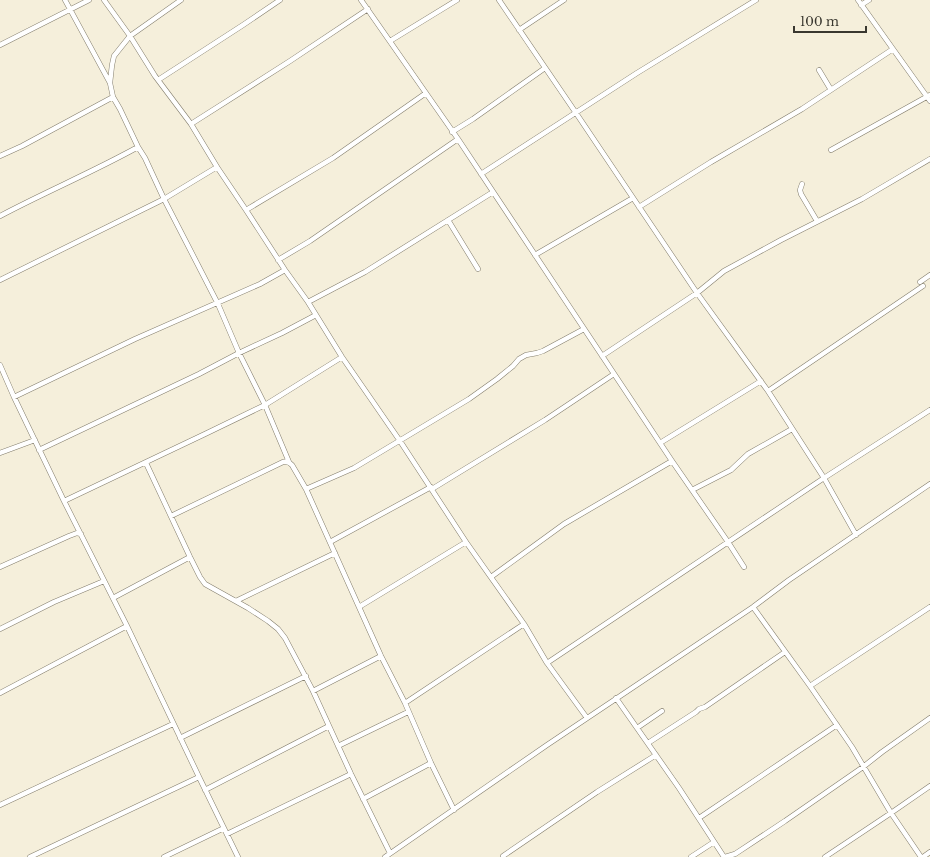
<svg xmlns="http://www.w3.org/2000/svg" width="930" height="857" viewBox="0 0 930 857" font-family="'Libre Baskerville',serif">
  <rect width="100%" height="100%" fill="#f5efdb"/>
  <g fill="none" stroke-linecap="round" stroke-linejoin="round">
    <g stroke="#837d6c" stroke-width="5.5">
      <path id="street" d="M 65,0 L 110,83
        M 104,0 L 130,36 L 155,76 L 191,124 L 217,167 L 246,210 L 285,270 L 308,302 L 342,357 L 400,441 L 466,542 L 524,624 L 547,663 L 587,718
        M 361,0 L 458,139 L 672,461 L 728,542 L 744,567
        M 499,0 L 576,113 L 697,293 L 768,391 L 824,478 L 547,663
        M 858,0 L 930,101
        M 861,5 L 869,0
        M 519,30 L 564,0
        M 390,41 L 457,0
        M 0,45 L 89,0
        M 819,70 L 831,90
        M 158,80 L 243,25 L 280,0
        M 191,124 L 290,61 L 368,9
        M 452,132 L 473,119 L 545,68
        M 138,147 L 145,158 L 164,199 L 218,304 L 239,353 L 265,405 L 289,462
        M 831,150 L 930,95
        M 0,156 L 22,146 L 113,97
        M 481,174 L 637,73 L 756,0
        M 802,184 L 800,190 L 801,194 L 817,221
        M 639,207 L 711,162 L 802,109 L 893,49
        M 246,210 L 333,158 L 426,93
        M 0,216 C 45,192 93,172 138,147 L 120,109 L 113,97 L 110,83 L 112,65 L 114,56 L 130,36 L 181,0
        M 448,220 L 478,269
        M 535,255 L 633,198
        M 278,260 L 310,241 L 458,139
        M 0,280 L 164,199 L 217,167
        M 920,282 L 930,275
        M 308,302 L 365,272 L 493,192
        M 602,356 L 697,293 L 724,271 L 781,240 L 862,199 L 930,159
        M 0,365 L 14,397 L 64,501 L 127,626 L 199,777 L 238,857
        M 768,391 L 923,286
        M 14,397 L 135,339 L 260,284 L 285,270
        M 660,443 L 761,381
        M 39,450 L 199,374 L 239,353 L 282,333 L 316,315
        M 0,453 L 35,440
        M 146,463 L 190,557 L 200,577 L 205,584 L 248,608 L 268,621 L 278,629 L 285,638 L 313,691 L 351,774 L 390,853
        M 306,489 L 354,468 L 469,399 L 497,379 L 513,366 L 519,359 L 526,355 L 537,353 L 543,351 L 584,329
        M 432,489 L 545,420 L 614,374
        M 692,490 L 731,470 L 748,454 L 792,429
        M 64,501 L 205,434 L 265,405 L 342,357
        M 171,516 L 283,462 C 287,461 289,462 292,465 L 306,489 L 381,656 L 405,703 L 431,763 L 454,810
        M 856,535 L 824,478 L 930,410
        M 330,542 L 431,487
        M 0,567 L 69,536 L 77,533 L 81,534
        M 491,577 L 564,524 L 672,461
        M 113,598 L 190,557
        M 236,601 L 335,553
        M 359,607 L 466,542
        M 753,607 L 810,686 L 852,747 L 891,813 L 921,857
        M 0,629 L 54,602 L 104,581
        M 810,686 L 930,607
        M 313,691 L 381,656
        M 0,693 L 127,626
        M 616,698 L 679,788 L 724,857
        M 405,703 L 524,624
        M 637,728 L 662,711
        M 180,738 L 306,676
        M 648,743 L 696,712 L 699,709 L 705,707 L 785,652
        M 338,746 L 408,712
        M 205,790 L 329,726
        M 363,799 L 431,763
        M 0,805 L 173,724
        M 699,818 L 837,725
        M 227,834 L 351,774
        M 503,856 L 597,792 L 656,755
        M 30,857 L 199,777
        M 164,857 L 224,828
        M 385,857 L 547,745 L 753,607 L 789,580 L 930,484
        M 691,857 L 714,842
        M 725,857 L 735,854 L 785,821 L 863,767 L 882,752 L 930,718
        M 825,857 L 891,813 L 930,786
        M 923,857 L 930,852"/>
    </g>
    <use href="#street" stroke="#fff" stroke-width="4.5"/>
  </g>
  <path d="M794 26v6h72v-6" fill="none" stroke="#39372f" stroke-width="2"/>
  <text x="800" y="26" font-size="12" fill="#39372f" stroke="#f5efdb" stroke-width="3" paint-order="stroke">100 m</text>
</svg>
